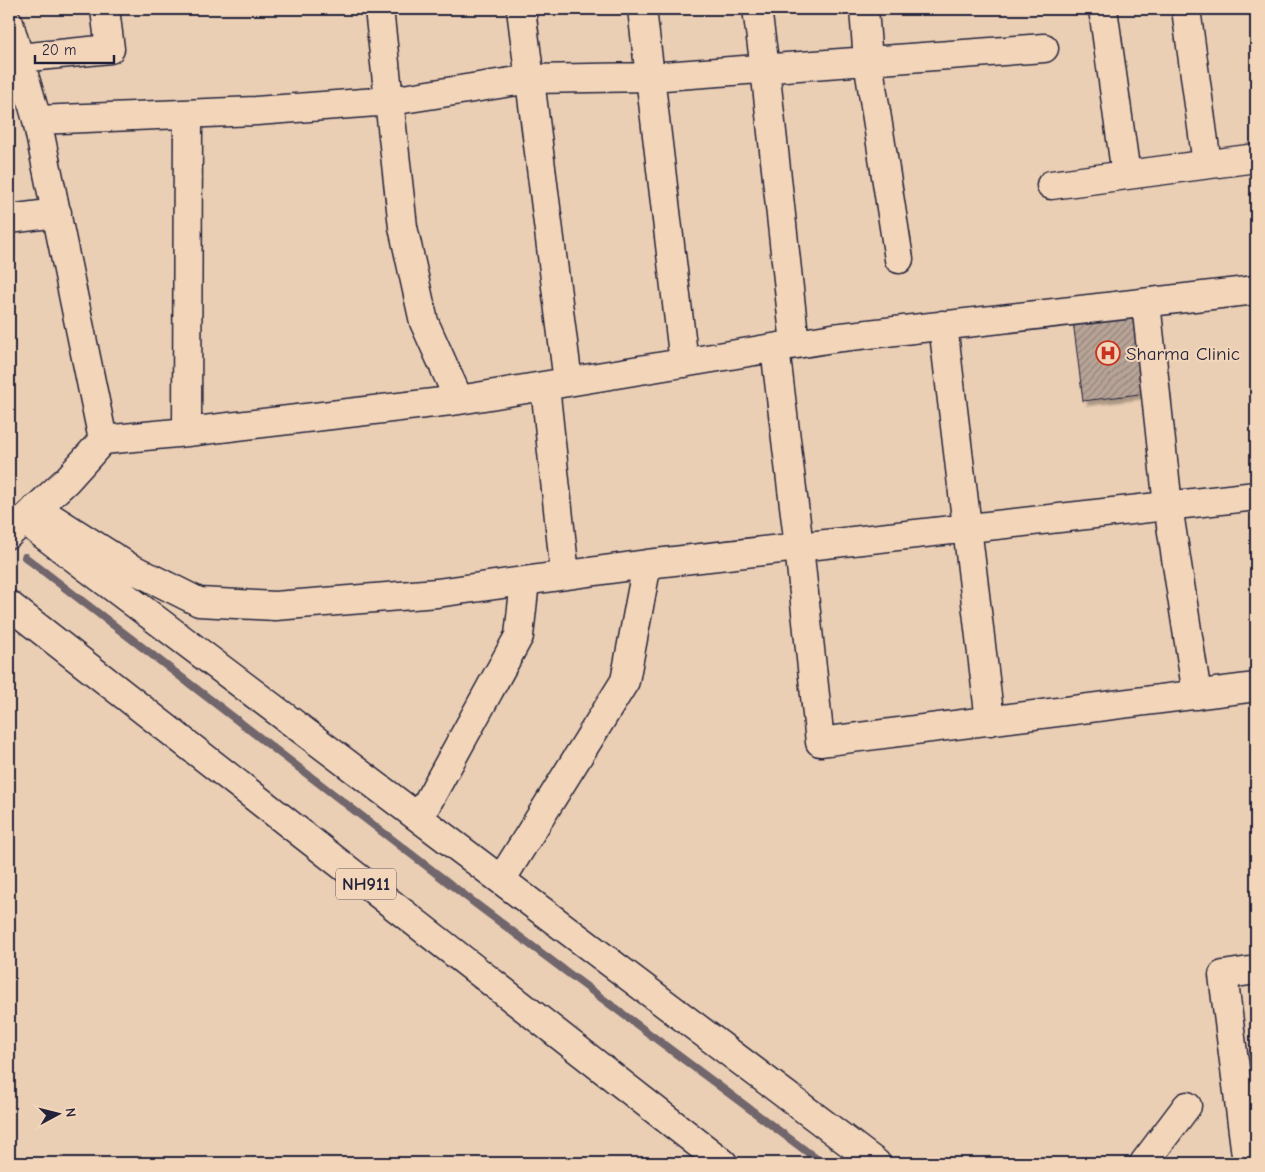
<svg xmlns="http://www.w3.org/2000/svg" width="1265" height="1172" viewBox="0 0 1265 1172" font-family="'Comic Neue',sans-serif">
  <defs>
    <pattern id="building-hatch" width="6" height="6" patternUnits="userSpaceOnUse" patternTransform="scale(1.25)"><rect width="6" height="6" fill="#b8a497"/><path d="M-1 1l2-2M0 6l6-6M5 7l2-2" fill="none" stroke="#95857c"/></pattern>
    <filter id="shadow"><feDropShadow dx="4.5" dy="4.5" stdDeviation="1" flood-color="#0004"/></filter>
  </defs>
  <rect width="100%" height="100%" fill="#ebcfb5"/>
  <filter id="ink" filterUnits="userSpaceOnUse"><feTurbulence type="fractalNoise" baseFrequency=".02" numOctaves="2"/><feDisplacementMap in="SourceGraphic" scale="10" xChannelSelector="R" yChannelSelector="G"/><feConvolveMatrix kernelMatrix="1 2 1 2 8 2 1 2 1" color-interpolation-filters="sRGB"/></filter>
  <g filter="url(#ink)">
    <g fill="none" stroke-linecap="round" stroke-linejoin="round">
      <path stroke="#71666c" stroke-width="8" d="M 25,557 L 476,904 L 822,1163"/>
    </g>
    <path fill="url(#building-hatch)" stroke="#22223b" filter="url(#shadow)" d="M 1138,313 L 1148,393 L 1083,401 L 1073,321 Z"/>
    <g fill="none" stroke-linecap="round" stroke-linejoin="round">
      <g stroke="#22223b" stroke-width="31">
        <path id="minor" d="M 379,9 L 403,227 L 424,322 L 459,400
          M 521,9 L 568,382
          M 642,9 L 684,363
          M 757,9 L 765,68 L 795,344
          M 864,9 L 868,61 L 899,259
          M 1103,9 L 1126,175
          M 1186,9 L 1207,164
          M 9,23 L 37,120 L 103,440
          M 19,58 L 110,49 L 105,9
          M 37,120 L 256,111 L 390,101 L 530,79 L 650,77 L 1044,48
          M 1051,185 L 1256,158
          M 9,219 L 57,213
          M 1146,303 L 1168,506 L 1197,695
          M 943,325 L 990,721
          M 775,348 L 799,547 L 820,742 L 1256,687
          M 545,386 L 565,575
          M 187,432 L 188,114
          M 36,508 L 129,567 L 199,602 L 275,606 L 437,593 L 647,564 L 1256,496
          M 24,520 L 876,1163
          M 9,534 L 67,480 L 103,440 L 187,432 L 459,400 L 833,338 L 1256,290
          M 419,818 L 519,636 L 525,581
          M 501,880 L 625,681 L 647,564
          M 1144,1163 L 1187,1106
          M 1247,1163 L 1223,975 L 1256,970"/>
      </g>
      <g stroke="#22223b" stroke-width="31">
        <path id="highway" d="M 9,605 L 723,1163"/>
      </g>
      <use href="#minor" stroke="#f3d6ba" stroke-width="28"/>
      <use href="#highway" stroke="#f3d6ba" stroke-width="28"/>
    </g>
  </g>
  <defs>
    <g id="hospital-ring" transform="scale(1.25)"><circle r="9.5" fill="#f3d6ba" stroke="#c8321e" stroke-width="1.5"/><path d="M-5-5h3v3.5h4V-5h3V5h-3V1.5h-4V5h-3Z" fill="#c8321e"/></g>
  </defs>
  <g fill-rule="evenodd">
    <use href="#hospital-ring" x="1108" y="353"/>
  </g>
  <g text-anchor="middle" stroke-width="4" stroke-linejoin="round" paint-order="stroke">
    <rect fill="#f3d6ba" stroke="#615861" stroke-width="1" x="336" y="868.5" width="60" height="31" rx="4"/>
    <g font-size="18" font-weight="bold" fill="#22223b">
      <text x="366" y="890">NH911</text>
    </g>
    <g font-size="19" fill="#22223b" stroke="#f3d6ba" text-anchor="start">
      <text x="1126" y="360">Sharma Clinic</text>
    </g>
  </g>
  <rect width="1265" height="1172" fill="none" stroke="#f3d6ba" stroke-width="30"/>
  <rect x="15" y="15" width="1235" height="1142" fill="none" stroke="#22223b" stroke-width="2" filter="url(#ink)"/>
  <g transform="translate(58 1114) rotate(83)" stroke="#f3d6ba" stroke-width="4" paint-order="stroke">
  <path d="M0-4L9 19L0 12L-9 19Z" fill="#22223b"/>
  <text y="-8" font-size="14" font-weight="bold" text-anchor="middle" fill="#22223b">N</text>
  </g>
  <path d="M35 55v8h79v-8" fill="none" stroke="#22223b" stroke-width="2.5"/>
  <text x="42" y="55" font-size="15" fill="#22223b" stroke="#f3d6ba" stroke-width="4" paint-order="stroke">20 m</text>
</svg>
